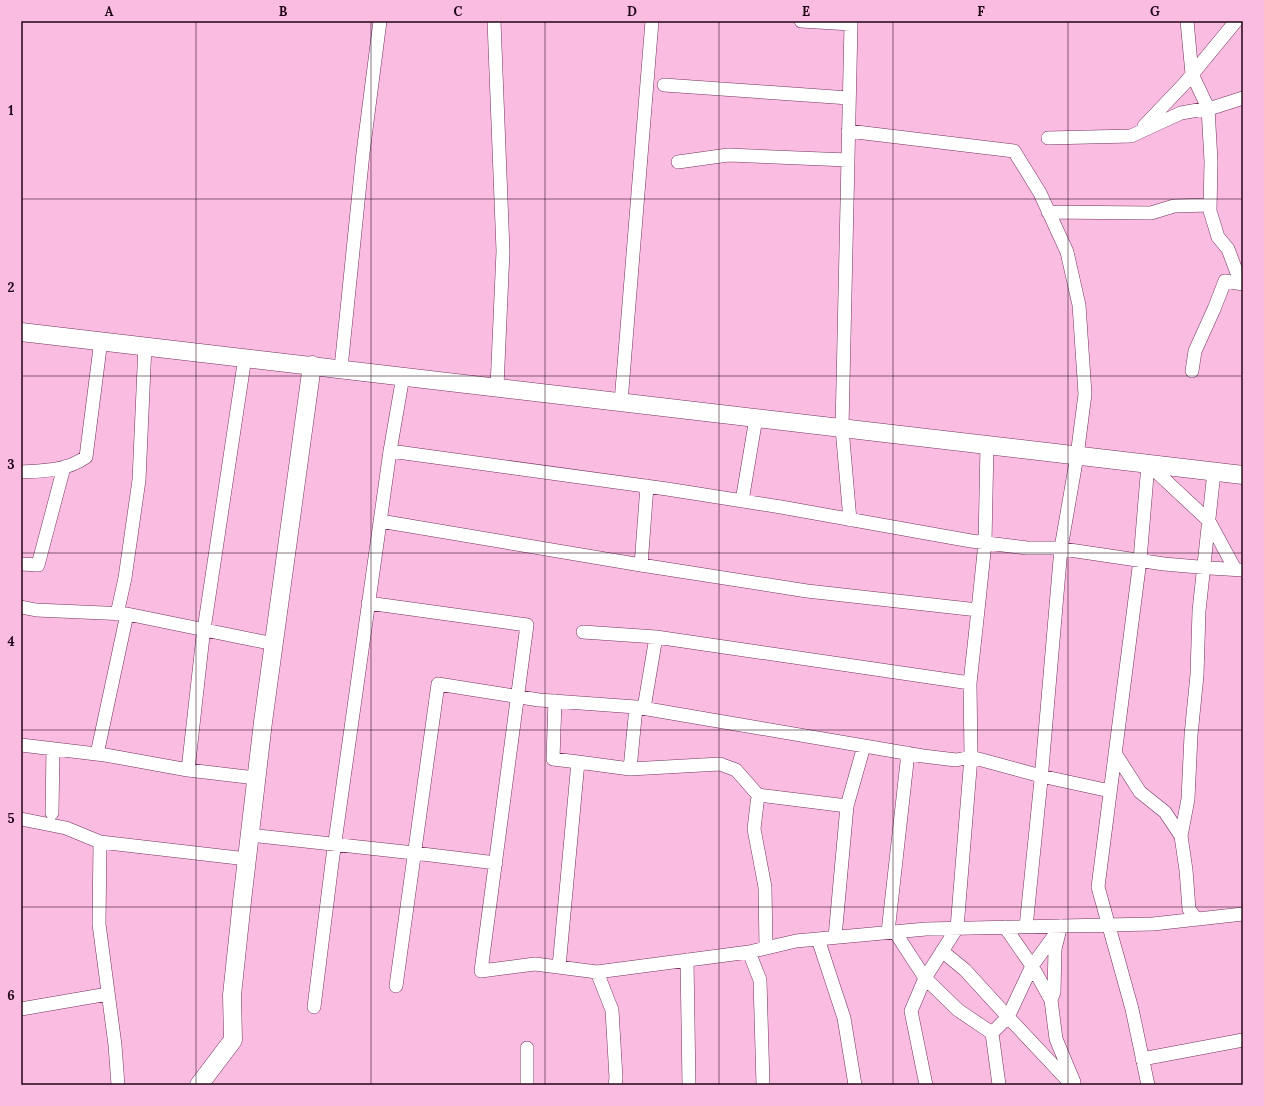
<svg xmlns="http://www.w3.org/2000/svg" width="1264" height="1106" viewBox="0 0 1264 1106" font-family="Lora,serif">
  <rect width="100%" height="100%" fill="#fbbce2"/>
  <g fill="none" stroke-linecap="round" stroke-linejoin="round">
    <g stroke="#74335f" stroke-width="14">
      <path id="street" d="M 494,21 L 503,251 L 497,387
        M 801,21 L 851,24 L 842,428 L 850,520
        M 1187,21 L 1192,74 L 1208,108 L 1211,161 L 1210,211 L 1218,237 L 1228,249 L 1237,273
        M 664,85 L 849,98
        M 1144,126 L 1185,83 L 1236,21
        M 848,131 L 1014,151 L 1040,193 L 1067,252 L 1079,305 L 1085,394 L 1077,456 L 1061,548 L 1041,780 L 1026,927
        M 1048,138 L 1131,136 L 1181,113 L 1215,107 L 1243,98
        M 678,162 L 728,155 L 848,160
        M 1048,212 L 1151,213 L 1174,206 L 1210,205
        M 341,368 L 363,153 L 380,21
        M 1192,371 L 1195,351 L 1214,309 L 1225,281 L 1243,284
        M 403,376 L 390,451 L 667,489 L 781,507 L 971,541 L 1027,548 L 1056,548 L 1164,564 L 1210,568 L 1243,570
        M 621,402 L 652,21
        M 1148,464 L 1209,521 L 1235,569
        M 21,472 C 44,471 66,471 86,457 L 101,340
        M 742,501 L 756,418
        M 380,521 L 641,565 L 807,591 L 978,610 L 985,543 L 987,445
        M 21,564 L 38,565 L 64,467
        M 641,565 L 647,486
        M 368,603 L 527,625 L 481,971 L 535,964 L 597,972 L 749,952 L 796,941 L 926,929 L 1153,924 L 1243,914
        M 21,607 L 36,610 L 127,614 L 274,644
        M 117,614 L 125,578 L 139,480 L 145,345
        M 583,632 L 656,637 L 644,708
        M 656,637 L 970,683 L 978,610
        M 970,683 L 971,757 L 957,928 L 925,978 L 958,1010 L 992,1033 L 999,1085
        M 555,701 L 553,759 L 578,762 L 559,967
        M 21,745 L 105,755 L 188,770 L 256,778
        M 1115,753 L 1140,792 L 1165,812 L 1181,836 L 1186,870 L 1189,909 L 1196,919
        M 97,754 L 127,614
        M 578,762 L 630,769 L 636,707
        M 630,769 L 720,764 L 736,770 L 758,795 L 847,806 L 835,937
        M 188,770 L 203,636 L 245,357
        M 758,795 L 754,829 L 765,887 L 766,948
        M 847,806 L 864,746
        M 52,813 L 53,749
        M 21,819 L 66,828 L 100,842 L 247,859
        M 250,835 L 414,853 L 496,863
        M 1181,836 L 1188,799 L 1191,735 L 1197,675 L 1199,611 L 1214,472
        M 100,842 L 99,924 L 115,1045 L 118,1085
        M 1061,926 L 1032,966 L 1008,1017 L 1072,1085
        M 1005,927 L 1032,966 L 1051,1000 L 1056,1039 L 1074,1082
        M 888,932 L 908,753
        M 895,932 L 925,978 L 911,1011 L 926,1085
        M 818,939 L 844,1018 L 855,1085
        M 942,951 L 965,970 L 1008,1017 L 992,1033
        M 749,952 L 760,980 L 763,1085
        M 687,960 L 689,1085
        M 597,972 L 612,1010 L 616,1078 L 615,1085
        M 396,986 L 438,684 L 539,700 L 636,707 L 923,756 L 956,760 L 971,757 L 1041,776 L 1110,791
        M 1051,1000 L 1054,992 L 1055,949 L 1059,933
        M 314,1007 L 332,863 L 390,451
        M 21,1009 L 108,994
        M 527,1048 L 527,1085
        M 1142,1059 L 1243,1040
        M 1148,1085 L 1132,1009 L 1098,887 L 1140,560 L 1148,464"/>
    </g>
    <g stroke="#74335f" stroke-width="19">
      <path id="secondary" d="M 21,332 L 1243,475
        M 199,1085 L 233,1040 L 232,995 L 242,901 L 263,722 L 312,365"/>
    </g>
    <use href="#street" stroke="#fff" stroke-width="13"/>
    <use href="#secondary" stroke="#fff" stroke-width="18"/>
  </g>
  <path fill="none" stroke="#200517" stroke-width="1" stroke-opacity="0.55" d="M 196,21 L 196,1085M 371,21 L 371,1085M 545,21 L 545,1085M 719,21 L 719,1085M 893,21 L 893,1085M 1068,21 L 1068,1085M 21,199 L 1243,199M 21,376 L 1243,376M 21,553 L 1243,553M 21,730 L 1243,730M 21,907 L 1243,907"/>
  <rect width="1264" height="1106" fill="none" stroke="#fbbce2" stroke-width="44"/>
  <rect x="22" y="22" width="1220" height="1062" fill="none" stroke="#200517" stroke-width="1.5"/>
  <g font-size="13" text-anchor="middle" font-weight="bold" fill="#200517">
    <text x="109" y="16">A</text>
    <text x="283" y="16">B</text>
    <text x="458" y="16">C</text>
    <text x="632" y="16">D</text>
    <text x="806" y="16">E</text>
    <text x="981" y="16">F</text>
    <text x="1155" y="16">G</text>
    <text x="11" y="115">1</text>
    <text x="11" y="292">2</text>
    <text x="11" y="469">3</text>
    <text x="11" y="646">4</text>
    <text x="11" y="823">5</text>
    <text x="11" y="1000">6</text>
  </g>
</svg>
